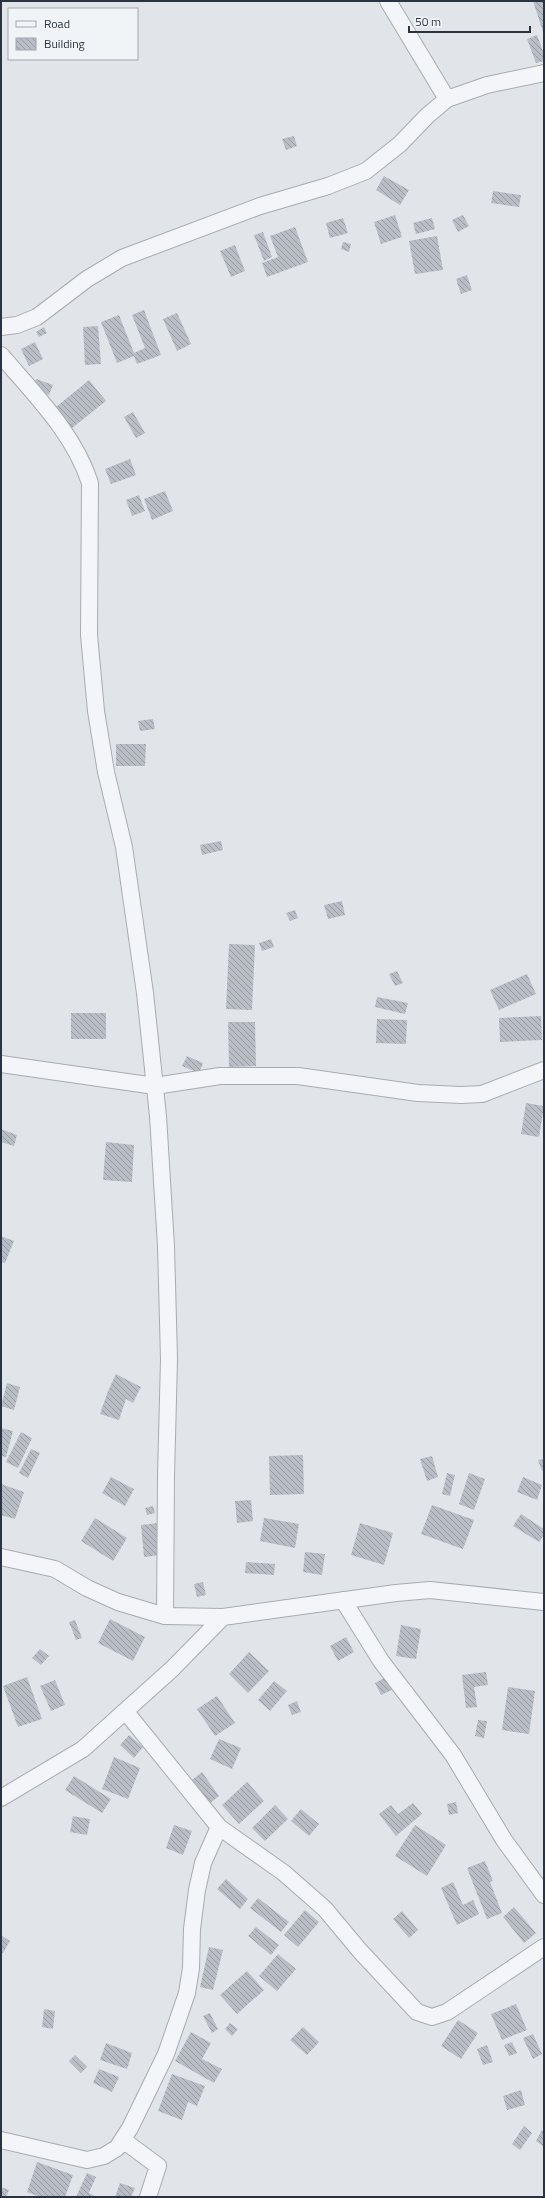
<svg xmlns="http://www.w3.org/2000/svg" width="545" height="2198" viewBox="0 0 545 2198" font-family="'Titillium Web',sans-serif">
  <defs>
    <pattern id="building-back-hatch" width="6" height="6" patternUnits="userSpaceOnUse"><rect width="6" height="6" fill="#b9bec6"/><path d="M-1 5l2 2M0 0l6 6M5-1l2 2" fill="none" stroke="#979ba2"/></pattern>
  </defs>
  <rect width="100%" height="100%" fill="#e1e5ea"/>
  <path fill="url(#building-back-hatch)" d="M 533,1 L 544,1 L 544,35 Z
    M 537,35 L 544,54 L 544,61 L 536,63 L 527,39 Z
    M 294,136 L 297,146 L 286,150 L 282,139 Z
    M 384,176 L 409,190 L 400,205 L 376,190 Z
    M 493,191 L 521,195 L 519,207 L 491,203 Z
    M 395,215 L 402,237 L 381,244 L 374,222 Z
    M 463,215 L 469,226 L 458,232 L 452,220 Z
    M 343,218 L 348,233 L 330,238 L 326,223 Z
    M 432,218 L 435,229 L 416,234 L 413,223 Z
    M 295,227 L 308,262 L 267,277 L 262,263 L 278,257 L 270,236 Z
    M 263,232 L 272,257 L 264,261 L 254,235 Z
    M 437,236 L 443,270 L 415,274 L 409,241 Z
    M 343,242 L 351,244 L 349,252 L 341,249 Z
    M 235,245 L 245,271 L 231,277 L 220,251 Z
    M 467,275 L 472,290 L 461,294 L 456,279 Z
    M 144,310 L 161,355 L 137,364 L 134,356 L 117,363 L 101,322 L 119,315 L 134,353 L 145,348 L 132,315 Z
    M 177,313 L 191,344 L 177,351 L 163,319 Z
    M 98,326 L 101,364 L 85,365 L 83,327 Z
    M 44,327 L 47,333 L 39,337 L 36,332 Z
    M 35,342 L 43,359 L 29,366 L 21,349 Z
    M 36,379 L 53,385 L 49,395 L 32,389 Z
    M 89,380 L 106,401 L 72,428 L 56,407 Z
    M 133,412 L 145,433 L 136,438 L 124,417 Z
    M 130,459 L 136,475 L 111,484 L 105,469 Z
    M 165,491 L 173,511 L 152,520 L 144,499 Z
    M 139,495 L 145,511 L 132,516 L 126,500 Z
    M 153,719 L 155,729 L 140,731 L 138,721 Z
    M 116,744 L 146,744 L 145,766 L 116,766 Z
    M 221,841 L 223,850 L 202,855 L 200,845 Z
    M 342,901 L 345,915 L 328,919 L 324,905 Z
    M 295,910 L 298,918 L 290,921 L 286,913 Z
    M 271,939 L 274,947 L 262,951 L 259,943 Z
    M 229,944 L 255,945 L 252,1010 L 226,1009 Z
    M 397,971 L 403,983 L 395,986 L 389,974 Z
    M 527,974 L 536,994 L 499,1010 L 490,990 Z
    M 377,997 L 408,1003 L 405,1014 L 375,1007 Z
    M 71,1013 L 106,1013 L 106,1039 L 71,1039 Z
    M 541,1016 L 542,1040 L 500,1042 L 499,1018 Z
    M 377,1019 L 407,1020 L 406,1044 L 376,1043 Z
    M 228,1022 L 255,1022 L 256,1066 L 229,1067 Z
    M 187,1056 L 203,1063 L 199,1073 L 182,1066 Z
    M 526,1103 L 544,1106 L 539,1137 L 521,1134 Z
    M 1,1129 L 17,1135 L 14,1146 L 1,1142 Z
    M 106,1142 L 134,1145 L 132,1182 L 103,1180 Z
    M 1,1236 L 14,1241 L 5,1263 L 1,1262 Z
    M 116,1374 L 141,1387 L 133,1403 L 126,1399 L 119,1420 L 100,1414 L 108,1391 Z
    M 7,1383 L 20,1387 L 14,1410 L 1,1406 Z
    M 1,1428 L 13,1431 L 6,1457 L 1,1456 Z
    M 21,1432 L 32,1438 L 18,1468 L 6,1462 Z
    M 31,1449 L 40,1453 L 28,1478 L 19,1473 Z
    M 303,1455 L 304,1494 L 270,1495 L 269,1456 Z
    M 432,1456 L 438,1477 L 427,1481 L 420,1459 Z
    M 544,1459 L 544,1470 L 542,1471 L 538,1460 Z
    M 447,1473 L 455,1475 L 450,1496 L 442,1494 Z
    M 469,1473 L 485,1479 L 474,1510 L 459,1504 Z
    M 111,1477 L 134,1489 L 125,1506 L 102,1493 Z
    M 523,1477 L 542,1485 L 537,1500 L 517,1492 Z
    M 1,1484 L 24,1492 L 15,1519 L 1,1515 Z
    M 251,1500 L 253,1521 L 237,1523 L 235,1501 Z
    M 432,1505 L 474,1520 L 463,1549 L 421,1534 Z
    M 153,1506 L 155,1513 L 147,1515 L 145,1508 Z
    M 521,1514 L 544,1529 L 544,1535 L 539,1542 L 513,1526 Z
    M 95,1518 L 127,1538 L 113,1561 L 81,1541 Z
    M 264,1518 L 299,1524 L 295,1548 L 260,1541 Z
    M 158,1523 L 161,1555 L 144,1557 L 141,1525 Z
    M 360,1523 L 393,1533 L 384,1565 L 351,1555 Z
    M 305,1552 L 325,1554 L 322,1575 L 303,1572 Z
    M 246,1562 L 275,1564 L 274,1575 L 245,1573 Z
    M 203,1582 L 206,1595 L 197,1597 L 194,1584 Z
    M 110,1619 L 145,1637 L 133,1661 L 98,1643 Z
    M 75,1620 L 82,1638 L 76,1640 L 69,1622 Z
    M 401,1625 L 421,1629 L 416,1659 L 396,1656 Z
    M 346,1637 L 354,1652 L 338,1661 L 330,1646 Z
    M 40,1649 L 49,1656 L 41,1665 L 32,1658 Z
    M 249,1652 L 269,1671 L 248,1693 L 229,1674 Z
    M 486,1672 L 488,1685 L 474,1687 L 477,1707 L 466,1708 L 462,1675 Z
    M 388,1676 L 394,1689 L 381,1695 L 375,1683 Z
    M 27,1677 L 42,1719 L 18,1727 L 3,1686 Z
    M 55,1680 L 65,1705 L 51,1711 L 40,1686 Z
    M 274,1681 L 287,1691 L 270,1711 L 258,1700 Z
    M 508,1687 L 535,1691 L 529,1734 L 502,1730 Z
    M 217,1696 L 235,1723 L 215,1736 L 197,1709 Z
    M 297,1701 L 301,1712 L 292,1715 L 288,1705 Z
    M 478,1720 L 487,1721 L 484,1738 L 475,1736 Z
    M 129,1735 L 143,1747 L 134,1758 L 120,1745 Z
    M 219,1739 L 241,1748 L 232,1769 L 210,1759 Z
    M 114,1757 L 140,1768 L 128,1799 L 102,1789 Z
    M 202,1772 L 219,1796 L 209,1804 L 192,1780 Z
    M 74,1776 L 111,1799 L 102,1813 L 65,1790 Z
    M 247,1782 L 264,1801 L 239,1824 L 222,1805 Z
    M 456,1802 L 458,1813 L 449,1815 L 447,1804 Z
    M 413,1803 L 422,1814 L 396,1836 L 379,1814 L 391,1805 L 398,1814 Z
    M 275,1805 L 288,1819 L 265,1841 L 252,1828 Z
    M 301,1809 L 319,1824 L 309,1836 L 291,1821 Z
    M 73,1816 L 90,1819 L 87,1835 L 70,1832 Z
    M 174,1825 L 192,1831 L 183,1855 L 166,1848 Z
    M 415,1825 L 446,1845 L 427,1876 L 395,1856 Z
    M 485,1861 L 493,1881 L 490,1882 L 502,1913 L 487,1919 L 467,1868 Z
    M 226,1879 L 248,1899 L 240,1909 L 217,1889 Z
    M 453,1882 L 463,1905 L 473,1900 L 479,1914 L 457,1925 L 441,1888 Z
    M 258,1898 L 289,1922 L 281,1932 L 250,1908 Z
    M 514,1907 L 536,1933 L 524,1943 L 503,1917 Z
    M 305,1910 L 319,1922 L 298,1947 L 284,1935 Z
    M 402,1911 L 418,1930 L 409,1938 L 393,1919 Z
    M 256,1927 L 279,1945 L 271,1955 L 248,1936 Z
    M 1,1935 L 10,1941 L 3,1953 L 1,1952 Z
    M 209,1947 L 223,1950 L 213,1990 L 200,1987 Z
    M 278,1954 L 296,1969 L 277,1991 L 259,1976 Z
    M 247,1971 L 264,1990 L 237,2014 L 220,1995 Z
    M 516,2004 L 527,2030 L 502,2040 L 491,2014 Z
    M 44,2009 L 55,2011 L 53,2029 L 42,2027 Z
    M 210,2013 L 218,2029 L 212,2033 L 203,2016 Z
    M 458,2020 L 478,2033 L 461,2059 L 441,2046 Z
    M 230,2023 L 238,2029 L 232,2036 L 225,2029 Z
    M 303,2027 L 319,2042 L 307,2055 L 290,2040 Z
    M 191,2032 L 211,2043 L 202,2059 L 222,2069 L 214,2083 L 175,2061 Z
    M 533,2034 L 542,2054 L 533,2059 L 523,2038 Z
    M 512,2042 L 517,2053 L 509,2056 L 504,2045 Z
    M 106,2043 L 132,2053 L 127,2069 L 100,2060 Z
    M 487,2045 L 493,2062 L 483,2065 L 477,2049 Z
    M 75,2055 L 87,2067 L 81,2073 L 69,2061 Z
    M 99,2069 L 119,2077 L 112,2092 L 93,2083 Z
    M 172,2074 L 205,2086 L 197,2106 L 188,2102 L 182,2120 L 158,2111 Z
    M 521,2090 L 525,2105 L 507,2110 L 503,2096 Z
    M 524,2126 L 532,2133 L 520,2150 L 512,2144 Z
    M 542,2130 L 544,2131 L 544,2147 L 536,2141 Z
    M 37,2162 L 73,2175 L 65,2197 L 40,2197 L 27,2192 Z
    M 87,2173 L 96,2177 L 89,2193 L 97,2197 L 76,2197 Z
    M 120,2183 L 135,2188 L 131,2197 L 115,2197 Z
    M 1,2187 L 9,2190 L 6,2197 L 1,2197 Z"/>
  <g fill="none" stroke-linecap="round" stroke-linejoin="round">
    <g stroke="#a6acb4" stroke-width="18">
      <path id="street" d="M 388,1 L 447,99
        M 1,327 L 17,325 L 37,317 L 87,279 L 122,258 L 260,206 L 328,186 L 366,171 L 400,144 L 427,116 L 447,99 L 487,85 L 544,73
        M 1,355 C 34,394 74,433 90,483 L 89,635 L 96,711 L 106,772 L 124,847 L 145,993 L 158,1116 L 166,1246 L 169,1359 L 166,1476 L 165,1616
        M 1,1064 L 155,1086 L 220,1076 L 298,1076 L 418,1093 L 461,1095 L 482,1094 L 544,1070
        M 1,1557 L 55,1569 L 87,1588 L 118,1602 L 165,1616 L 223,1617 L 396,1593 L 430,1590 L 544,1602
        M 343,1600 L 381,1661 L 453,1755 L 504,1840 L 544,1895
        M 1,1798 L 83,1749 L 172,1669 L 223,1617
        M 219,1827 L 284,1873 L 325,1909 L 360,1951 L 417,2012 L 432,2017 L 447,2012 L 544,1947
        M 1,2140 L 87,2160 L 104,2156 L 117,2148 L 130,2128 L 166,2054 L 187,1993 L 191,1968 L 192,1929 L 197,1890 L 203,1863 L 219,1827 L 126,1712
        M 123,2140 L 158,2166 L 148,2197"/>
    </g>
    <use href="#street" stroke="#f4f5f8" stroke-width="16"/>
  </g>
  <rect width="545" height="2198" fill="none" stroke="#2a3341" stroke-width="4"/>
  <rect x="8" y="8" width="130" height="52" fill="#f1f4f7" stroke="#a1a7ae"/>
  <rect x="16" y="21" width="20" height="6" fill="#f4f5f8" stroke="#a1a7ae"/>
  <text x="44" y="28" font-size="12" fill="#2a3341">Road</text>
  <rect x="16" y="38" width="20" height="12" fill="url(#building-back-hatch)" stroke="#a1a7ae"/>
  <text x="44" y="48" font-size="12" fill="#2a3341">Building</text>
  <path d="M409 26v6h121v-6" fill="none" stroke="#2a3341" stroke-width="2"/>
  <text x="415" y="26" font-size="12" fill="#2a3341" stroke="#f1f4f7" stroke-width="3" paint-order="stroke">50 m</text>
</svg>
